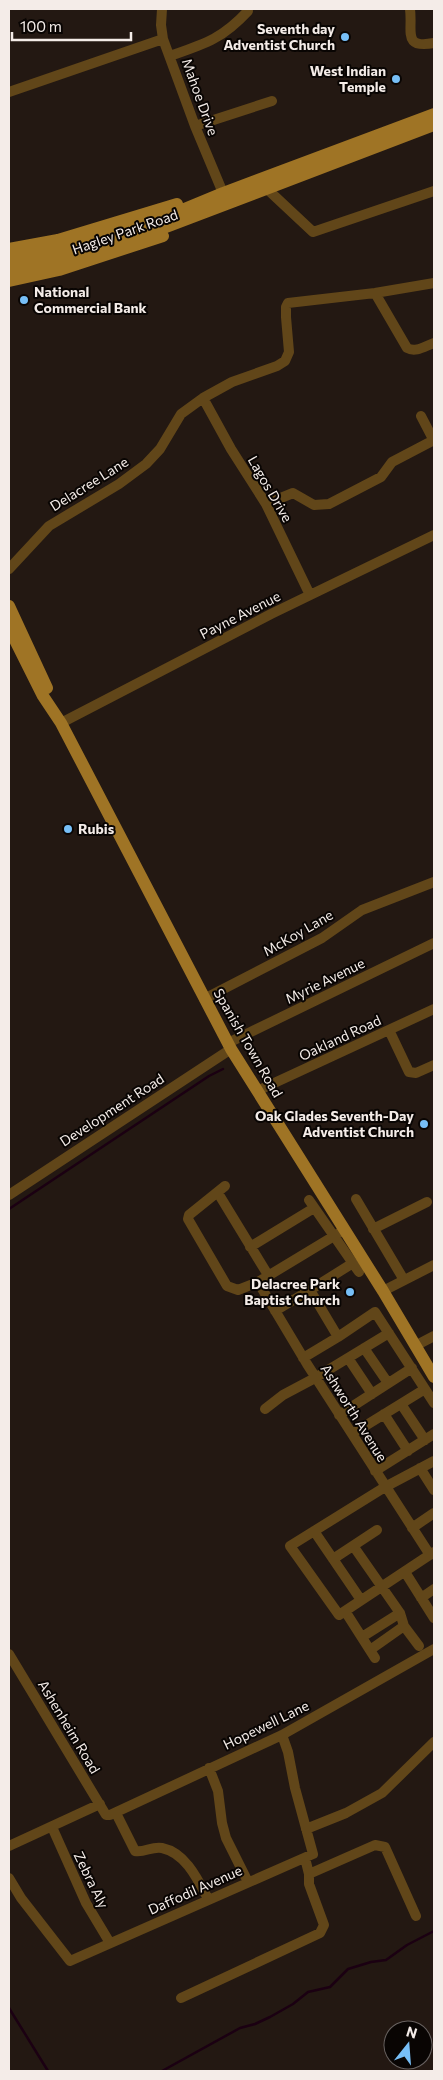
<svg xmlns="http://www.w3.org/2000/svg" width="443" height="2080" viewBox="0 0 443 2080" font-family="Commissioner,sans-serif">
  <rect width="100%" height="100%" fill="#231812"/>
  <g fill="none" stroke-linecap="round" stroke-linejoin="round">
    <path stroke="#1b0012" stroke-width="2.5" d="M 9,1209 L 209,1076 L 223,1069
      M 9,2008 L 48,2071
      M 162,2071 L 240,2028 L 255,2024 L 270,2017 L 293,2004 L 308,1992 L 330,1987 L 348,1969 L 371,1962 L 386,1960 L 407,1945 L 434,1931"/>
    <path stroke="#614619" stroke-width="10" d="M 162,9 L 161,25 L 163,39 L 195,126 L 223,193
      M 410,9 C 413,31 402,49 434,43
      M 170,56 C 205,44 222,39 248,11
      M 9,92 L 163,39
      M 195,126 L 272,101
      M 266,188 L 313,232 L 434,191
      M 375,293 L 407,348 C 416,353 425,346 434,343
      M 203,398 L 231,449 L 266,504 L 310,595
      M 421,416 L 434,441
      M 266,504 L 293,493 L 314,505 L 329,504 L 381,477 L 392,462 L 434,440
      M 9,569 L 49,526 L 119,484 L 146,464 L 160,449 L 181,414 L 203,398 L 232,382 L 277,366 L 285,361 L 289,352 L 286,317 L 286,307 L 288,303 L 375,293 L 434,283
      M 61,723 L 271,614 L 434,535
      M 204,999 L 322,938 L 362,910 L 434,882
      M 389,1030 L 409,1072 L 416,1073 L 434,1065
      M 228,1043 L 434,943
      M 257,1091 L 434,1009
      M 225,1186 L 189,1215 L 188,1219 L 227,1286 L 238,1290 L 258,1282 L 344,1230
      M 218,1193 L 268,1275
      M 9,1195 L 231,1049
      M 356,1199 L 404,1280
      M 309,1200 L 359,1272
      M 373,1229 L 427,1202
      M 250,1247 L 314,1208
      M 353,1263 L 310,1290 L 338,1337 L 375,1312 L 434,1403
      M 258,1282 L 307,1364 L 430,1555
      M 383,1291 L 434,1265
      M 275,1311 L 310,1290
      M 415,1346 L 434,1336
      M 364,1348 L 388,1383
      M 303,1358 L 338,1337
      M 348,1358 L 372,1394
      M 401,1404 L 425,1440
      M 265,1409 L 283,1395 L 315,1378 L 389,1333
      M 384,1414 L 408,1451
      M 339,1415 L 412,1368
      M 352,1434 L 425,1389
      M 434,1461 L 385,1487 L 290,1546 L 339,1615 L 434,1552
      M 420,1468 L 434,1490
      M 375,1471 L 434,1434
      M 412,1528 L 434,1513
      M 314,1531 L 361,1600
      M 354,1547 L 400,1613 L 404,1626 L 419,1646
      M 333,1559 L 377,1530
      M 405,1572 L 434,1618
      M 421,1598 L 434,1589
      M 345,1611 L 375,1658
      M 362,1637 L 400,1613
      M 370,1650 L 404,1626
      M 9,1654 L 106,1815 L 110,1815 L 282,1735 L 434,1649
      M 209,1768 L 218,1791 L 222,1823 L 226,1838 L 248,1882
      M 116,1813 L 135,1851 C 144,1853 152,1846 162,1848 C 186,1853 198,1880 208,1899
      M 52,1827 L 86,1903 L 110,1943
      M 306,1829 L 346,1813 L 382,1793 L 434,1742
      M 9,1846 L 100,1804
      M 309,1874 L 375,1845 L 385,1847 L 416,1916
      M 9,1878 L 21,1898 L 70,1961 L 313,1854 L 295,1788 L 288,1752 L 282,1735
      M 181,1998 L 320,1933 L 324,1925 L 309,1884 L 309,1874 L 305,1858"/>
    <path stroke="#9f7425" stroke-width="12" d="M 9,249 L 58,240 L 177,204
      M 9,259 L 66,248 L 153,222 L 223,193 L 434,114
      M 9,269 L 73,257 L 161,229 L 434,125
      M 9,281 L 59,270 L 163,236
      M 9,606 L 47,688
      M 9,628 L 43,696 L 61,723 L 231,1049 L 383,1291 L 434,1377"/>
  </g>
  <g fill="#77bff7" stroke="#090503" stroke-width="2">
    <circle cx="345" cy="37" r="5"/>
    <circle cx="396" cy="79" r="5"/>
    <circle cx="24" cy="300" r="5"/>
    <circle cx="68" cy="829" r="5"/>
    <circle cx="424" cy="1124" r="5"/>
    <circle cx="350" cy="1292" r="5"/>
  </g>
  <g text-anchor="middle" stroke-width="4" stroke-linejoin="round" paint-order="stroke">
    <g font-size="14" font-weight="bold" fill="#f4ece8" stroke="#090503" text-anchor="end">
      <text x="335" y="34">Seventh day<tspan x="335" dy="16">Adventist Church</tspan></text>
      <text x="386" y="76">West Indian<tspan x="386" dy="16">Temple</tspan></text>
      <text x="34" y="297" text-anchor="start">National<tspan x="34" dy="16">Commercial Bank</tspan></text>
      <text x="78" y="834" text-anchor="start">Rubis</text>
      <text x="414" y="1121">Oak Glades Seventh-Day<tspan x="414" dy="16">Adventist Church</tspan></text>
      <text x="340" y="1289">Delacree Park<tspan x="340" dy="16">Baptist Church</tspan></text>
    </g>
    <g font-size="14" fill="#f4ece8" stroke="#090503">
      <text transform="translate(200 97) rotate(70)" y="5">Mahoe Drive</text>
      <text transform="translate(125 232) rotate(-19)" y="5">Hagley Park Road</text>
      <text transform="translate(89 484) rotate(-32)" y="5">Delacree Lane</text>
      <text transform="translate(270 489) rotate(60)" y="5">Lagos Drive</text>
      <text transform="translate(240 615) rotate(-27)" y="5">Payne Avenue</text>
      <text transform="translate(298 933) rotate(-30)" y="5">McKoy Lane</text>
      <text transform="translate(325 981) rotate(-26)" y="5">Myrie Avenue</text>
      <text transform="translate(340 1038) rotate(-25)" y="5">Oakland Road</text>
      <text transform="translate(248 1043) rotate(60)" y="5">Spanish Town Road</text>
      <text transform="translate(112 1110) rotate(-33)" y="5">Development Road</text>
      <text transform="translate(354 1413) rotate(58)" y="5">Ashworth Avenue</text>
      <text transform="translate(266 1725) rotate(-26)" y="5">Hopewell Lane</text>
      <text transform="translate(69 1727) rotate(59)" y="5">Ashenheim Road</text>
      <text transform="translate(91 1880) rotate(64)" y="5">Zebra Aly</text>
      <text transform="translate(195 1890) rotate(-24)" y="5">Daffodil Avenue</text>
    </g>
  </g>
  <rect width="443" height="2080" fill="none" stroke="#f4ece8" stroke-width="20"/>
  <g transform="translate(408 2045) rotate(17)"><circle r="24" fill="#090503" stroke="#67615f"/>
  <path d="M0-4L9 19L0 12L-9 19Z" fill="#77bff7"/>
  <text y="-8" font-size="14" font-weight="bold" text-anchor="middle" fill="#f4ece8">N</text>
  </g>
  <path d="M12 32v8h119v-8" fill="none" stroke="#f4ece8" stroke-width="2.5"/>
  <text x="20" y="32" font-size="15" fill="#f4ece8" stroke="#090503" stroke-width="4" paint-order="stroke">100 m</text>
</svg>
